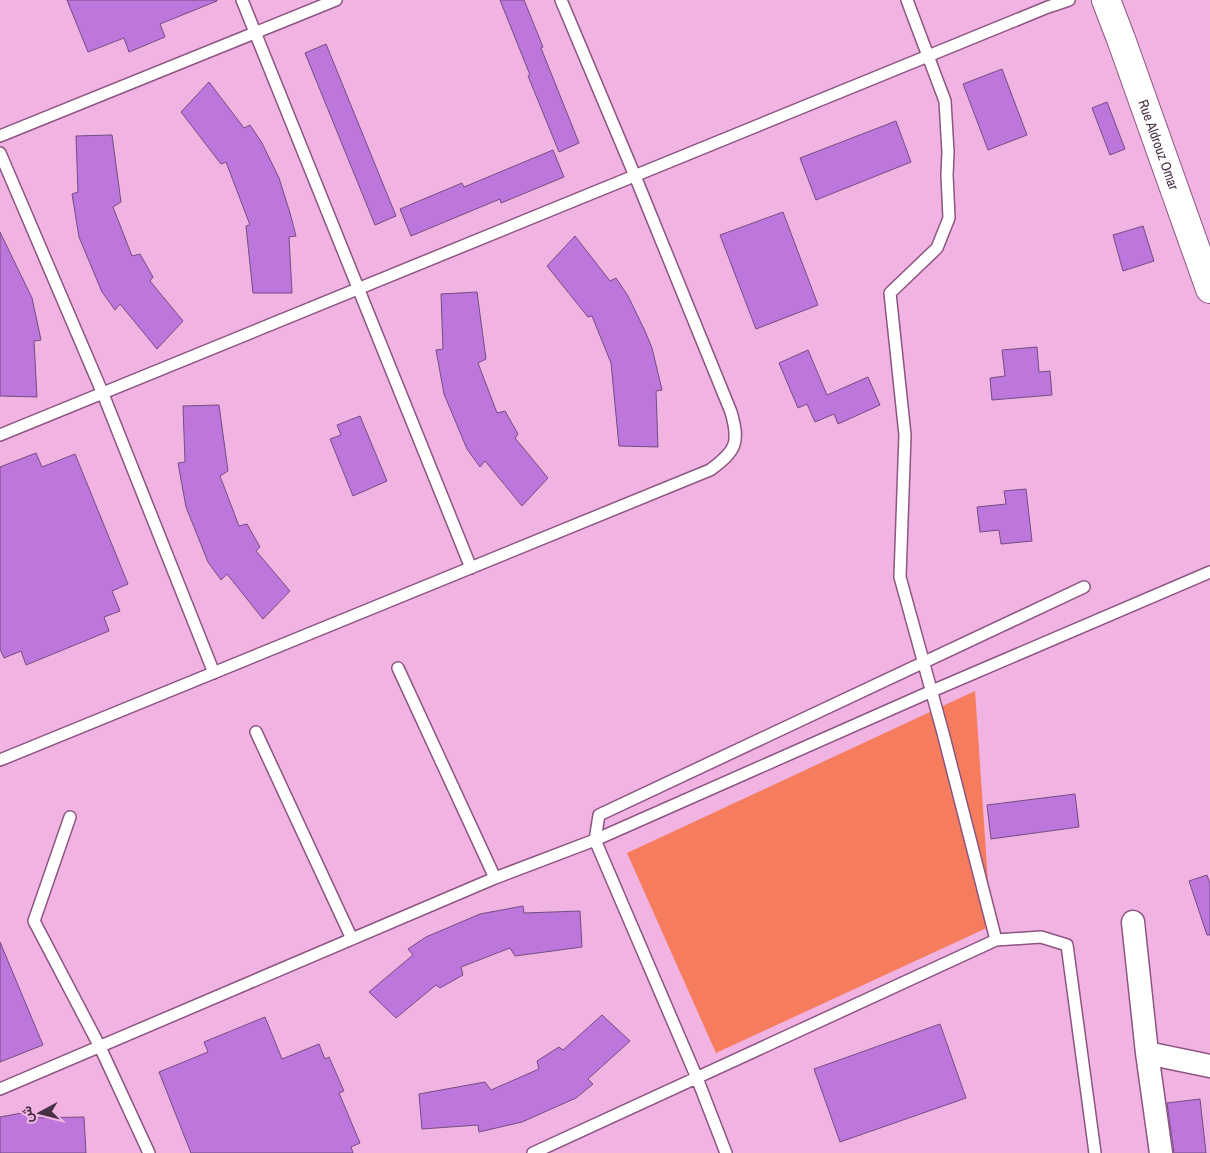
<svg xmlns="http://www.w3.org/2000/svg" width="1210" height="1153" viewBox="0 0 1210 1153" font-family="'Archivo Narrow',Vazirmatn,sans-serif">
  <rect width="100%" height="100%" fill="#f1b3e2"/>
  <path fill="#f67c5e" d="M 975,691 L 991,926 L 716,1053 L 627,853 Z"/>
  <path fill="#bd76db" stroke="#734d83" d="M 67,0 L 217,0 L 217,1 L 160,24 L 165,37 L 129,52 L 124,38 L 88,52 Z
    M 500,0 L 524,0 L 543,47 L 541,48 L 579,143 L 559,152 L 528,76 L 530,75 Z
    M 326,44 L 396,216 L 375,225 L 305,53 Z
    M 1002,69 L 1027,135 L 988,150 L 963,84 Z
    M 209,82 L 244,128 L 250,125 L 262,143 L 279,178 L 290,213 L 296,236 L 289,237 L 292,293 L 253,293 L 246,226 L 250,225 L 226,162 L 221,164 L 181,112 Z
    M 1107,102 L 1125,149 L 1110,155 L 1092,108 Z
    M 896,121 L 911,162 L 816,200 L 800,158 Z
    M 112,135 L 121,202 L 113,207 L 132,256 L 140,254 L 153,277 L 150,281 L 183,321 L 157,349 L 120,304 L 115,310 L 102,292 L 79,237 L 72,194 L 78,192 L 76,136 Z
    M 553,150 L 564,177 L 501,203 L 500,199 L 411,236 L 400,209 L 462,183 L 464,187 Z
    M 783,212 L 818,305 L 756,329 L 720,235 Z
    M 1143,226 L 1154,261 L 1123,271 L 1113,235 Z
    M 0,232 L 32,298 L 41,340 L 34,341 L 37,397 L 0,396 Z
    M 575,236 L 610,281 L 616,278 L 628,296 L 645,331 L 652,348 L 662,390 L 656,391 L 658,447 L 619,446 L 611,363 L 592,316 L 588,317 L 547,266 Z
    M 477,292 L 486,359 L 478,363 L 497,413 L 505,411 L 518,434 L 515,438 L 548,478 L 522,506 L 485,461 L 480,467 L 467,449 L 444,394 L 436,350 L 443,349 L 441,294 Z
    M 1037,347 L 1039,372 L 1050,371 L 1052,395 L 992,400 L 990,378 L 1005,376 L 1002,350 Z
    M 808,350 L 827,395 L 868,377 L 880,405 L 838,424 L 834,414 L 815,422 L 807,404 L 798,408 L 779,363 Z
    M 219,405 L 228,471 L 220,476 L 239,526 L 247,524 L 260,547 L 256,551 L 290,591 L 263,619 L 227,574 L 221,580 L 208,562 L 186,507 L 178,463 L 185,462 L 183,406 Z
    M 360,416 L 387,481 L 353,496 L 330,439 L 341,435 L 337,425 Z
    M 36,453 L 42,467 L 75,454 L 128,584 L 112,591 L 120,611 L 104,617 L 109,631 L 26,665 L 21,651 L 4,658 L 0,649 L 0,467 Z
    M 1026,489 L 1032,541 L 1001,544 L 999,530 L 980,532 L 977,507 L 1006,504 L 1004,491 Z
    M 1075,794 L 1079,827 L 991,839 L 987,805 Z
    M 1207,875 L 1210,884 L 1210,935 L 1207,935 L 1189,881 Z
    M 523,906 L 524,913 L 580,911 L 582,947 L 515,956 L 510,948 L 461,967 L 463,975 L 440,988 L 436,985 L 396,1018 L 369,992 L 413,955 L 408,949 L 426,937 L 480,914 Z
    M 0,942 L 43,1045 L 0,1062 Z
    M 602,1015 L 630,1041 L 588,1079 L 593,1084 L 576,1098 L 522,1122 L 479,1132 L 478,1125 L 422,1129 L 419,1094 L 485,1082 L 491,1090 L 539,1069 L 537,1061 L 559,1047 L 563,1050 Z
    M 265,1017 L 282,1059 L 319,1044 L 325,1059 L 329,1057 L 344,1091 L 339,1093 L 360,1143 L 351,1147 L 353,1153 L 191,1153 L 159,1072 L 208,1052 L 204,1042 Z
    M 940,1024 L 966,1098 L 840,1142 L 814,1069 Z
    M 1200,1099 L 1206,1153 L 1174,1153 L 1167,1103 Z
    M 27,1112 L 28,1118 L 84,1117 L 86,1153 L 0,1153 L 0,1117 Z"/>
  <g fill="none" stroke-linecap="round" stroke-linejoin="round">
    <g stroke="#8d5581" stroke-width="14">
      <path id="lane" d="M 242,0 L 471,568
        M 907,0 L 945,101 L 948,152 L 947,175 L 949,218 L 937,248 L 890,293 L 905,435 L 900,577 L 943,733 L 996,940 L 1041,937 L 1067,945 L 1095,1153
        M 0,136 L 336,0
        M 0,153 L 103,394 L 214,673
        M 0,435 L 1048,7 L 1069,0
        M 398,668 L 495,878
        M 256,732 L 352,939
        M 0,760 L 710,470 C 736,451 740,443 731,412 L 635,176 L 561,0
        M 70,817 L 34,921 L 100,1047 L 149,1153
        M 0,1089 L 495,878 L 595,840 L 932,691 L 1210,572
        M 533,1153 L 996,940
        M 726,1153 L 697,1078 L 595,840 L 599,815 L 1084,587"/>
    </g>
    <g stroke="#8d5581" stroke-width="25">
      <path id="street" d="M 1133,922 L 1147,1053 L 1161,1153
        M 1147,1053 L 1210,1066"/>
    </g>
    <g stroke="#8d5581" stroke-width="30">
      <g id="secondary">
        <path id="s1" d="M 1106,0 L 1121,39 L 1210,289"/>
      </g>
    </g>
    <use href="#lane" stroke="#fff" stroke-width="11"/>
    <use href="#street" stroke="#fff" stroke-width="22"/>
    <use href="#secondary" stroke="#fff" stroke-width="28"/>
  </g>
  <g text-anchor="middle" stroke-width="4.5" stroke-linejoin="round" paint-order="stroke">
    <g font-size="14" fill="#493044" stroke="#f1b3e2">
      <text dy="5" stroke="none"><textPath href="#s1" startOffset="154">Rue Aldrouz Omar</textPath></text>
    </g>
  </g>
  <g transform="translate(40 1113) rotate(263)" stroke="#f1b3e2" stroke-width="4" paint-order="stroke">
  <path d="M0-4L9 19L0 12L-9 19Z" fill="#493044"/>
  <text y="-8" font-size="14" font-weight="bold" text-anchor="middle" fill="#493044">ش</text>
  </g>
</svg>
